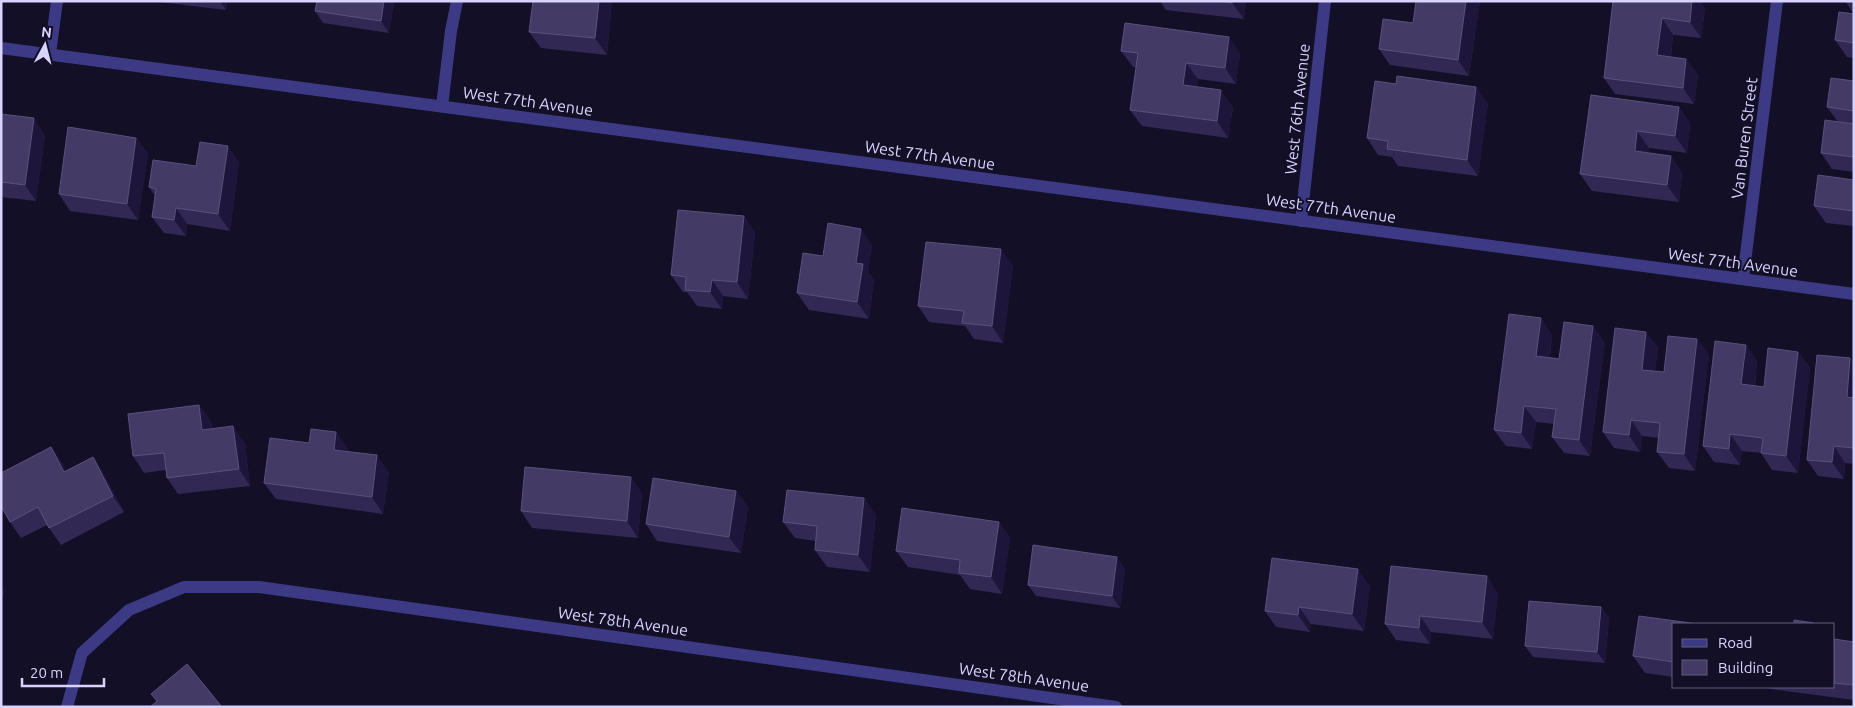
<svg xmlns="http://www.w3.org/2000/svg" width="1855" height="708" viewBox="0 0 1855 708" font-family="Ubuntu,sans-serif">
  <rect width="100%" height="100%" fill="#130f26"/>
  <g fill="none" stroke-linecap="round" stroke-linejoin="round">
    <path stroke="#3d3a85" stroke-width="12" d="M 1,48 L 1854,294
      M 50,54 L 57,1
      M 442,106 L 451,31 L 457,1
      M 1301,221 L 1325,1
      M 1743,279 L 1777,1
      M 67,707 L 82,653 L 129,610 L 184,587 L 259,587 L 1116,707"/>
  </g>
  <path fill="#312854" d="M 150,1 L 227,1 L 226,10 Z
    M 317,1 L 393,1 L 394,2 L 389,33 L 323,23 L 315,11 Z
    M 533,1 L 612,1 L 607,55 L 541,48 L 529,32 Z
    M 1160,1 L 1246,1 L 1244,19 L 1166,10 Z
    M 1480,1 L 1469,76 L 1390,65 L 1379,49 L 1413,23 Z
    M 1613,1 L 1700,1 L 1705,9 L 1701,38 L 1673,35 L 1671,57 L 1686,59 L 1698,75 L 1694,104 L 1615,94 L 1604,78 Z
    M 1845,1 L 1854,1 L 1854,13 L 1853,13 Z
    M 1854,14 L 1854,58 L 1847,57 L 1835,40 Z
    M 1121,51 L 1240,53 L 1236,84 L 1198,79 L 1197,87 L 1233,107 L 1228,138 L 1142,126 L 1130,110 L 1136,67 L 1133,67 Z
    M 1854,81 L 1854,172 L 1832,169 L 1821,153 L 1838,122 L 1827,107 Z
    M 1591,95 L 1679,107 L 1690,123 L 1687,153 L 1649,148 L 1648,153 L 1671,156 L 1682,173 L 1679,202 L 1592,191 L 1580,174 Z
    M 1488,103 L 1478,176 L 1398,166 L 1392,157 L 1378,155 L 1367,138 Z
    M 1,114 L 45,135 L 36,201 L 1,197 Z
    M 136,138 L 148,154 L 138,220 L 70,211 L 59,194 Z
    M 239,162 L 230,231 L 187,224 L 186,236 L 164,233 L 152,217 L 155,196 L 149,187 L 196,166 Z
    M 1854,180 L 1854,226 L 1826,223 L 1814,206 Z
    M 744,216 L 755,233 L 748,299 L 723,296 L 722,309 L 697,306 L 687,292 L 683,292 L 671,275 Z
    M 872,245 L 868,272 L 874,280 L 869,319 L 809,310 L 797,293 L 823,256 Z
    M 1013,266 L 1003,343 L 974,339 L 965,326 L 929,322 L 918,306 Z
    M 1541,318 L 1552,335 L 1550,357 L 1559,359 L 1605,342 L 1590,456 L 1564,453 L 1552,437 L 1554,424 L 1536,422 L 1532,449 L 1506,446 L 1494,430 Z
    M 1646,332 L 1658,348 L 1655,371 L 1664,372 L 1697,339 L 1709,355 L 1695,471 L 1669,468 L 1657,452 L 1659,438 L 1642,436 L 1640,452 L 1614,448 L 1603,432 Z
    M 1746,345 L 1757,361 L 1755,386 L 1764,387 L 1798,352 L 1810,368 L 1798,473 L 1772,470 L 1761,453 L 1742,451 L 1740,465 L 1714,462 L 1703,446 Z
    M 1850,358 L 1854,363 L 1854,464 L 1845,463 L 1844,479 L 1818,476 L 1807,460 Z
    M 199,405 L 211,422 L 212,429 L 245,443 L 250,486 L 178,494 L 167,478 L 166,470 L 144,473 L 133,456 Z
    M 336,432 L 348,449 L 347,451 L 389,472 L 383,514 L 276,499 L 264,483 L 309,443 Z
    M 51,447 L 63,464 L 66,471 L 93,457 L 104,474 L 124,512 L 61,545 L 47,525 L 21,538 L 10,522 Z
    M 736,491 L 748,507 L 741,553 L 657,541 L 646,524 Z
    M 642,493 L 638,538 L 532,528 L 521,511 Z
    M 876,514 L 870,572 L 827,567 L 815,550 L 816,541 L 795,538 L 783,522 Z
    M 999,522 L 1010,538 L 1002,594 L 970,589 L 960,575 L 908,567 L 896,551 Z
    M 1125,569 L 1120,608 L 1036,596 L 1028,585 Z
    M 1370,586 L 1364,631 L 1311,624 L 1310,632 L 1276,627 L 1265,611 Z
    M 1498,593 L 1493,639 L 1431,632 L 1430,644 L 1396,640 L 1385,624 Z
    M 1601,607 L 1609,618 L 1605,663 L 1533,657 L 1525,646 Z
    M 1674,624 L 1674,677 L 1645,673 L 1633,656 Z
    M 1834,639 L 1854,642 L 1854,700 L 1770,689 L 1769,687 L 1834,687 Z"/>
  <path fill="#1d163a" d="M 220,1 L 227,1 L 226,10 Z
    M 384,1 L 393,1 L 394,2 L 389,33 L 381,21 Z
    M 599,1 L 612,1 L 607,55 L 595,38 Z
    M 1233,1 L 1246,1 L 1244,19 L 1232,3 Z
    M 1466,1 L 1480,1 L 1469,76 L 1458,60 Z
    M 1692,1 L 1700,1 L 1705,9 L 1701,38 L 1690,22 Z
    M 1662,18 L 1673,35 L 1669,71 L 1657,55 Z
    M 1229,37 L 1240,53 L 1236,84 L 1225,68 Z
    M 1686,59 L 1698,75 L 1694,104 L 1683,88 Z
    M 1186,63 L 1198,79 L 1195,102 L 1183,85 Z
    M 1476,87 L 1488,103 L 1478,176 L 1467,160 Z
    M 1221,90 L 1233,107 L 1228,138 L 1217,121 Z
    M 1679,107 L 1690,123 L 1687,153 L 1675,136 Z
    M 34,118 L 45,135 L 36,201 L 25,185 Z
    M 1637,131 L 1649,148 L 1646,168 L 1635,151 Z
    M 136,138 L 148,154 L 138,220 L 127,204 Z
    M 228,146 L 239,162 L 230,231 L 218,214 Z
    M 1671,156 L 1682,173 L 1679,202 L 1667,185 Z
    M 176,208 L 187,224 L 186,236 L 174,220 Z
    M 744,216 L 755,233 L 748,299 L 737,282 Z
    M 861,229 L 872,245 L 868,272 L 874,280 L 869,319 L 857,302 L 856,263 Z
    M 1001,249 L 1013,266 L 1003,343 L 992,326 Z
    M 712,280 L 723,296 L 722,309 L 710,292 Z
    M 1541,318 L 1552,335 L 1548,372 L 1536,356 Z
    M 1593,326 L 1605,342 L 1590,456 L 1579,440 Z
    M 1646,332 L 1658,348 L 1653,386 L 1642,370 Z
    M 1697,339 L 1709,355 L 1695,471 L 1684,454 Z
    M 1746,345 L 1757,361 L 1753,401 L 1741,384 Z
    M 1798,352 L 1810,368 L 1798,473 L 1786,456 Z
    M 1850,358 L 1854,363 L 1854,407 L 1847,397 Z
    M 199,405 L 211,422 L 214,446 L 202,430 Z
    M 1524,406 L 1536,422 L 1532,449 L 1521,433 Z
    M 1631,420 L 1642,436 L 1640,452 L 1629,435 Z
    M 233,426 L 245,443 L 250,486 L 239,469 Z
    M 336,432 L 348,449 L 345,466 L 334,450 Z
    M 1730,434 L 1742,451 L 1740,465 L 1729,449 Z
    M 1834,446 L 1845,463 L 1844,479 L 1832,462 Z
    M 51,447 L 63,464 L 76,488 L 64,472 Z
    M 377,455 L 389,472 L 383,514 L 372,497 Z
    M 93,457 L 104,474 L 124,512 L 113,496 Z
    M 631,477 L 642,493 L 638,538 L 627,521 Z
    M 736,491 L 748,507 L 741,553 L 729,537 Z
    M 864,498 L 876,514 L 870,572 L 858,555 Z
    M 999,522 L 1010,538 L 1002,594 L 991,577 Z
    M 1117,557 L 1125,569 L 1120,608 L 1112,596 Z
    M 1358,569 L 1370,586 L 1364,631 L 1352,614 Z
    M 1487,576 L 1498,593 L 1493,639 L 1482,622 Z
    M 1,585 L 5,591 L 1,600 Z
    M 1299,607 L 1311,624 L 1310,632 L 1298,615 Z
    M 1601,607 L 1609,618 L 1605,663 L 1597,652 Z
    M 1420,616 L 1431,632 L 1430,644 L 1419,628 Z"/>
  <path fill="#433a66" stroke="#5a527e" d="M 317,1 L 384,1 L 381,21 L 315,11 Z
    M 533,1 L 599,1 L 595,38 L 529,32 Z
    M 1219,1 L 1233,1 L 1232,3 Z
    M 1416,1 L 1466,1 L 1458,60 L 1379,49 L 1383,19 L 1413,23 Z
    M 1613,1 L 1692,1 L 1690,22 L 1662,18 L 1657,55 L 1686,59 L 1683,88 L 1604,78 Z
    M 1839,12 L 1854,14 L 1854,43 L 1835,40 Z
    M 1125,23 L 1229,37 L 1225,68 L 1186,63 L 1183,85 L 1221,90 L 1217,121 L 1130,110 L 1138,53 L 1121,51 Z
    M 1397,76 L 1476,87 L 1467,160 L 1387,149 L 1388,141 L 1367,138 L 1375,81 L 1396,84 Z
    M 1831,78 L 1854,81 L 1854,111 L 1827,107 Z
    M 1591,95 L 1679,107 L 1675,136 L 1637,131 L 1635,151 L 1671,156 L 1667,185 L 1580,174 Z
    M 1,114 L 34,118 L 25,185 L 1,182 Z
    M 1825,120 L 1854,124 L 1854,157 L 1821,153 Z
    M 68,127 L 136,138 L 127,204 L 59,194 Z
    M 200,142 L 228,146 L 218,214 L 176,208 L 174,220 L 152,217 L 156,189 L 149,187 L 153,160 L 196,166 Z
    M 1818,175 L 1854,180 L 1854,211 L 1814,206 Z
    M 678,210 L 744,216 L 737,282 L 712,280 L 710,292 L 685,290 L 686,277 L 671,275 Z
    M 828,223 L 861,229 L 856,263 L 863,264 L 857,302 L 797,293 L 803,253 L 823,256 Z
    M 926,242 L 1001,249 L 992,326 L 962,323 L 964,311 L 918,306 Z
    M 1509,314 L 1541,318 L 1536,356 L 1559,359 L 1564,322 L 1593,326 L 1579,440 L 1552,437 L 1556,409 L 1524,406 L 1521,433 L 1494,430 Z
    M 1615,328 L 1646,332 L 1642,370 L 1664,372 L 1668,336 L 1697,339 L 1684,454 L 1657,452 L 1660,423 L 1631,420 L 1629,435 L 1603,432 Z
    M 1715,341 L 1746,345 L 1741,384 L 1764,387 L 1768,348 L 1798,352 L 1786,456 L 1761,453 L 1763,438 L 1730,434 L 1729,449 L 1703,446 Z
    M 1817,355 L 1850,358 L 1847,397 L 1854,398 L 1854,448 L 1834,446 L 1832,462 L 1807,460 Z
    M 199,405 L 202,430 L 233,426 L 239,469 L 167,478 L 164,453 L 133,456 L 128,414 Z
    M 311,429 L 336,432 L 334,450 L 377,455 L 372,497 L 264,483 L 270,438 L 309,443 Z
    M 51,447 L 64,472 L 93,457 L 113,496 L 49,528 L 38,507 L 10,522 L 1,506 L 1,473 Z
    M 525,467 L 631,477 L 627,521 L 521,511 Z
    M 653,478 L 736,491 L 729,537 L 646,524 Z
    M 787,490 L 864,498 L 858,555 L 815,550 L 817,526 L 783,522 Z
    M 902,508 L 999,522 L 991,577 L 959,573 L 960,560 L 896,551 Z
    M 1033,545 L 1117,557 L 1112,596 L 1028,585 Z
    M 1272,558 L 1358,569 L 1352,614 L 1299,607 L 1298,615 L 1265,611 Z
    M 1391,566 L 1487,576 L 1482,622 L 1420,616 L 1419,628 L 1385,624 Z
    M 1529,601 L 1601,607 L 1597,652 L 1525,646 Z
    M 1639,616 L 1698,624 L 1674,624 L 1674,662 L 1633,656 Z
    M 1794,620 L 1814,623 L 1814,624 L 1794,624 Z
    M 1834,639 L 1854,642 L 1854,685 L 1834,683 Z
    M 187,664 L 222,707 L 150,707 L 157,701 L 151,694 Z"/>
  <g text-anchor="middle" stroke-width="4" stroke-linejoin="round" paint-order="stroke">
    <g font-size="16" fill="#d9d4ff" stroke="#130f26">
      <text transform="translate(528 101) rotate(8)" y="6">West 77th Avenue</text>
      <text transform="translate(1297 109) rotate(-84)" y="6">West 76th Avenue</text>
      <text transform="translate(1744 138) rotate(-83)" y="6">Van Buren Street</text>
      <text transform="translate(930 155) rotate(8)" y="6">West 77th Avenue</text>
      <text transform="translate(1331 208) rotate(8)" y="6">West 77th Avenue</text>
      <text transform="translate(1733 262) rotate(8)" y="6">West 77th Avenue</text>
      <text transform="translate(623 621) rotate(8)" y="6">West 78th Avenue</text>
      <text transform="translate(1024 677) rotate(8)" y="6">West 78th Avenue</text>
    </g>
  </g>
  <rect width="1855" height="708" fill="none" stroke="#d9d4ff" stroke-width="5"/>
  <rect x="1672" y="623" width="162" height="65" fill="#130f26" stroke="#625e7d"/>
  <rect x="1682" y="639" width="25" height="8" fill="#3d3a85" stroke="#625e7d"/>
  <text x="1718" y="648" font-size="15" fill="#d9d4ff">Road</text>
  <rect x="1682" y="660" width="25" height="15" fill="#433a66" stroke="#625e7d"/>
  <text x="1718" y="673" font-size="15" fill="#d9d4ff">Building</text>
  <g transform="translate(45 45) rotate(7)" stroke="#130f26" stroke-width="4" paint-order="stroke">
  <path d="M0-4L9 19L0 12L-9 19Z" fill="#d9d4ff"/>
  <text y="-8" font-size="14" font-weight="bold" text-anchor="middle" fill="#d9d4ff">N</text>
  </g>
  <path d="M22 678v8h82v-8" fill="none" stroke="#d9d4ff" stroke-width="2.5"/>
  <text x="30" y="678" font-size="15" fill="#d9d4ff" stroke="#130f26" stroke-width="4" paint-order="stroke">20 m</text>
</svg>
